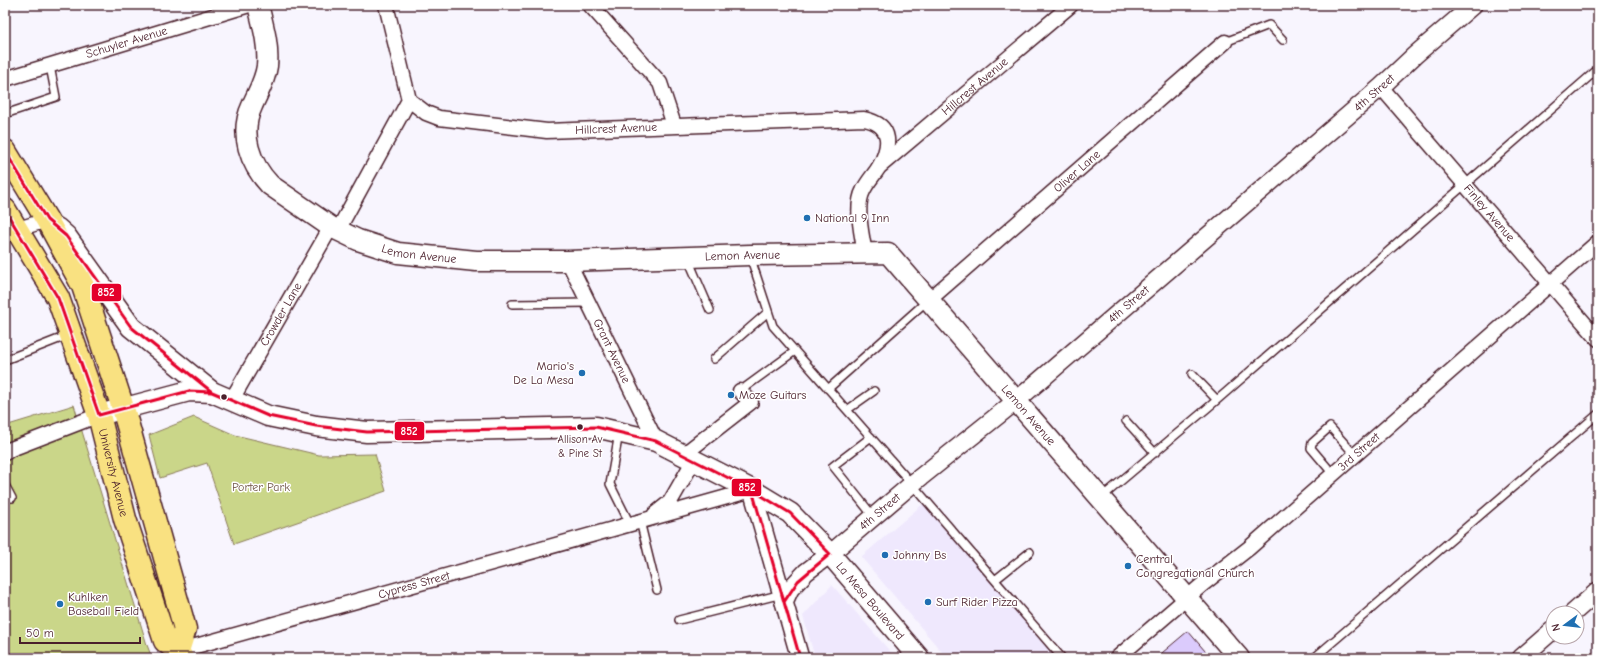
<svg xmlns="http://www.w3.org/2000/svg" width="1603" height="663" viewBox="0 0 1603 663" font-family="'Comic Neue',sans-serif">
  <rect width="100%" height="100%" fill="#f8f5fe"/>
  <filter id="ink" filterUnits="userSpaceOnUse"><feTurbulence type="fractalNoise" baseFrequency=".025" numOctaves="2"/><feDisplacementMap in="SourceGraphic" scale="8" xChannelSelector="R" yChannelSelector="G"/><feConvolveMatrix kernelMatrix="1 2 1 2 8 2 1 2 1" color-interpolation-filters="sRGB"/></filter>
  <g filter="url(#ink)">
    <path fill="#efe8fd" d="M 924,503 L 1056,658 L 947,658 L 861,557 Z
      M 832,585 L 896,658 L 815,658 L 803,616 Z"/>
    <path fill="#cad689" stroke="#8a7a5a" d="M 74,405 L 147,645 L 152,658 L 5,658 L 5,426 Z
      M 194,417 L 235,435 L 319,455 L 375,454 L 386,491 L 234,544 L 207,463 L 160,478 L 149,435 Z"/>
    <path fill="#dbcbfc" stroke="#4a1f2b" d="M 1188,631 L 1211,658 L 1156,658 Z"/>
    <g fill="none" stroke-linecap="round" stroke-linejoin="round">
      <g stroke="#4a1f2b" stroke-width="10">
        <path id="service" d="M 1225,42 L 1269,25 L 1283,40
          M 5,114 L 56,97 L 50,66
          M 750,256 L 773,326 L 912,484 L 1062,658
          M 688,259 L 710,310
          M 512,304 L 588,303
          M 714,359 L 768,312
          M 5,360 L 69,335
          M 1192,374 L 1217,400
          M 828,389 L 928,300
          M 740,391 L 795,351
          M 847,410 L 874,391
          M 1126,421 L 1155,453
          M 619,433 L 610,484 L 630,524
          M 871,437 L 833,466 L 873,516
          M 1333,474 L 1311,448 L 1312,443 L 1330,427 L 1355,455
          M 5,485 L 12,498
          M 1102,497 L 1217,400 L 1598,69
          M 640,521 L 657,590
          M 995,580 L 1030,552
          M 679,620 L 782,594
          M 1314,658 L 1598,414"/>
      </g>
      <g stroke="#4a1f2b" stroke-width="17">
        <g id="minor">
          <path id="s1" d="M 386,5 L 409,100 L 426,113 L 439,118 L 547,131 L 864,119 C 894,125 890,147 879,167"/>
          <path d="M 590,5 L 660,83 L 674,125"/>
          <path id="s2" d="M 5,79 L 249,5"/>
          <path id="s3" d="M 1381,87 L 1598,339"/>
          <path d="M 338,230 L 409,100"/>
          <path d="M 5,233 L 47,220"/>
          <path id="s4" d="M 865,253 C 862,237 855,206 863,191 C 867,182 874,175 879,167 L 1071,5"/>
          <path id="s5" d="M 568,261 L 656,441"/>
          <path id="s6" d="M 929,300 L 1225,42"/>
          <path id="s7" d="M 231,401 L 331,227"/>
          <path d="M 5,453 L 11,449 L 99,415"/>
          <path d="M 683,455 L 751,402 L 740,391"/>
          <path d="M 655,514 L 670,502 L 694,460"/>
          <path id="s8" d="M 178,651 L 752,490"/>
          <path id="s9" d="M 1117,658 L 1203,584 L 1249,548 L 1598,242"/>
        </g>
      </g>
      <g stroke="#4a1f2b" stroke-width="20">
        <g id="tertiary">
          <path d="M 752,490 L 800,658"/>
          <path id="s10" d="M 784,602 L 790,589 L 806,572 L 830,554 L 912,484 L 1016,401 L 1381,87 L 1415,55 L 1473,5"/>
          <path d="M 1573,613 L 1598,591"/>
          <path d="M 1521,658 L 1553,630"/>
        </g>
      </g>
      <g stroke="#4a1f2b" stroke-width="23">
        <g id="secondary">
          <path id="s11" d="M 258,5 C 263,25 269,45 267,66 C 265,81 258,92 252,106 C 239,134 250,164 270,185 L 331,227 L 358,240 L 398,253 L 476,261 L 568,261 L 750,255 L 888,253 L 1239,658"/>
          <path id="s12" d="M 57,228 L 66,236 L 131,327 L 212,392 L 268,416 L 316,426 L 367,432 L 596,427 L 656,441 L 752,490 L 790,513 L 830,554 L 919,658"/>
          <path d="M 99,415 L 189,391 L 212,392"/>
        </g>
      </g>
      <g stroke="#4a1f2b" stroke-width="25">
        <g id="primary">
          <path d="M 5,151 L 47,220 L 83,286 L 123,408 L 185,629 L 178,651"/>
          <path id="s13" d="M 5,210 L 58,298 L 99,415 L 125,519 L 154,607 L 165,641 L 178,651 L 182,658"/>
        </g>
      </g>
      <use href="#service" stroke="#fff" stroke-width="7"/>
      <use href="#minor" stroke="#fff" stroke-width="14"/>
      <use href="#tertiary" stroke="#fff" stroke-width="17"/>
      <use href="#secondary" stroke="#fff" stroke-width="20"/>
      <use href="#primary" stroke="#f9e181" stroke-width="22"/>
      <g stroke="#fff" stroke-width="6">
        <path id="bus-1" d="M 5,151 L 47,220 L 66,236 L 131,327 L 212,392 L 268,416 L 316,426 L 367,432 L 596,427 L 656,441 L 752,490 L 790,513 L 830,554 L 798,581 L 784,602
          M 5,210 L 58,298 L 99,415 L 189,391 L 212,392
          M 752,490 L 800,658"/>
      </g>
      <use href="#bus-1" stroke="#e4002b" stroke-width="3"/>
    </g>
  </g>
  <g fill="#1f6fb2" stroke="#fff" stroke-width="1.5">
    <circle cx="807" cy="218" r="4"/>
    <circle cx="582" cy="373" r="4"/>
    <circle cx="731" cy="395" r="4"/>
    <circle cx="885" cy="555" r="4"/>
    <circle cx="1128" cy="566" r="4"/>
    <circle cx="928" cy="602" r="4"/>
    <circle cx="60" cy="604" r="4"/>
  </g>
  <g fill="#4a1f2b" stroke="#fff" stroke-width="1.5">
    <circle cx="224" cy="397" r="3.5"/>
    <circle cx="580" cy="427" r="3.5"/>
  </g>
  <g text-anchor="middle" stroke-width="3" stroke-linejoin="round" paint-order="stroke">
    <g font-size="11" fill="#4a1f2b" stroke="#fff">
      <text x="580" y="443">Allison Av<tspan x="580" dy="14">&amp; Pine St</tspan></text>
    </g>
    <g font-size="12" fill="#4a1f2b" stroke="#fff">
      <text dy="4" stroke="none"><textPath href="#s2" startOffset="127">Schuyler Avenue</textPath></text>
      <text dy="4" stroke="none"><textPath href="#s4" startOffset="217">Hillcrest Avenue</textPath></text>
      <text dy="4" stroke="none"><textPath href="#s10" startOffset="781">4th Street</textPath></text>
      <text dy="4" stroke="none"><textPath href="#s1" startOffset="311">Hillcrest Avenue</textPath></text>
      <text dy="4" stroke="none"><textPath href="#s6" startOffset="196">Oliver Lane</textPath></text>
      <text dy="4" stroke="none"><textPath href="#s3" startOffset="166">Finley Avenue</textPath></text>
      <text dy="4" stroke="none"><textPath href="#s11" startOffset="358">Lemon Avenue</textPath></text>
      <text dy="4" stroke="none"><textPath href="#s11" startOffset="682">Lemon Avenue</textPath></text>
      <text dy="4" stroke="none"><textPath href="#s10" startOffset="457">4th Street</textPath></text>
      <text dy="4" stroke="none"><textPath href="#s7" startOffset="100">Crowder Lane</textPath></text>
      <text dy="4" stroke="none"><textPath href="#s5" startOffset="100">Grant Avenue</textPath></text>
      <text dy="4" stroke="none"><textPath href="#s11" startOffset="1042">Lemon Avenue</textPath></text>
      <text dy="4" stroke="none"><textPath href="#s9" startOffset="318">3rd Street</textPath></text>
      <text dy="4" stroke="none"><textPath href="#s13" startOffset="286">University Avenue</textPath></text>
      <text dy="4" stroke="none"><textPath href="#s10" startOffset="133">4th Street</textPath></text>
      <text dy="4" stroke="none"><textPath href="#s8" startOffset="245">Cypress Street</textPath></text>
      <text dy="4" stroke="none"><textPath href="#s12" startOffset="951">La Mesa Boulevard</textPath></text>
    </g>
    <g font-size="12" fill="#4a1f2b" stroke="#fff" text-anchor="start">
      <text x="815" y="222">National 9 Inn</text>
      <text x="574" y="370" text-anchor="end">Mario's<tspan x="574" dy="14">De La Mesa</tspan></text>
      <text x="739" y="399">Moze Guitars</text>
      <text x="893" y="559">Johnny Bs</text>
      <text x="1136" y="563">Central<tspan x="1136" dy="14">Congregational Church</tspan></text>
      <text x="68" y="601">Kuhlken<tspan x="68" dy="14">Baseball Field</tspan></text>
      <text x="936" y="606">Surf Rider Pizza</text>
    </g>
    <g font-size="12" fill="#705647" stroke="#fff">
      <text x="261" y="491">Porter Park</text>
    </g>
  </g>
  <g stroke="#fff" stroke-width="1.5">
    <rect x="91" y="283" width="31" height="19" rx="4" fill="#e4002b"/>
    <rect x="394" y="421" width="31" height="20" rx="4" fill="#e4002b"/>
    <rect x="731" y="478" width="31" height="19" rx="4" fill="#e4002b"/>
  </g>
  <g font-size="11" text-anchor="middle" font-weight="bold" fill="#fff">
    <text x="106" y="296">852</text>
    <text x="409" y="435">852</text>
    <text x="747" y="491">852</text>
  </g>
  <rect width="1603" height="663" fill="none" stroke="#fff" stroke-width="20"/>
  <rect x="10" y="10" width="1583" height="643" fill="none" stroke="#4a1f2b" stroke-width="1.5" filter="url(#ink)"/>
  <g transform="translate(1565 625) rotate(255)"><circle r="19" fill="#ffffff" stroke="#b7a5aa"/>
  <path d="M0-3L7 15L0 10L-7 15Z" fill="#1f6fb2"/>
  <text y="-6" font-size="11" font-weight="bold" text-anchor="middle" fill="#4a1f2b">N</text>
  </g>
  <path d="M20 637v6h120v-6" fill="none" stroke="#4a1f2b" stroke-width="2"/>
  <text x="26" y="637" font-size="12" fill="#4a1f2b" stroke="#ffffff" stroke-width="3" paint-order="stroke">50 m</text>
</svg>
